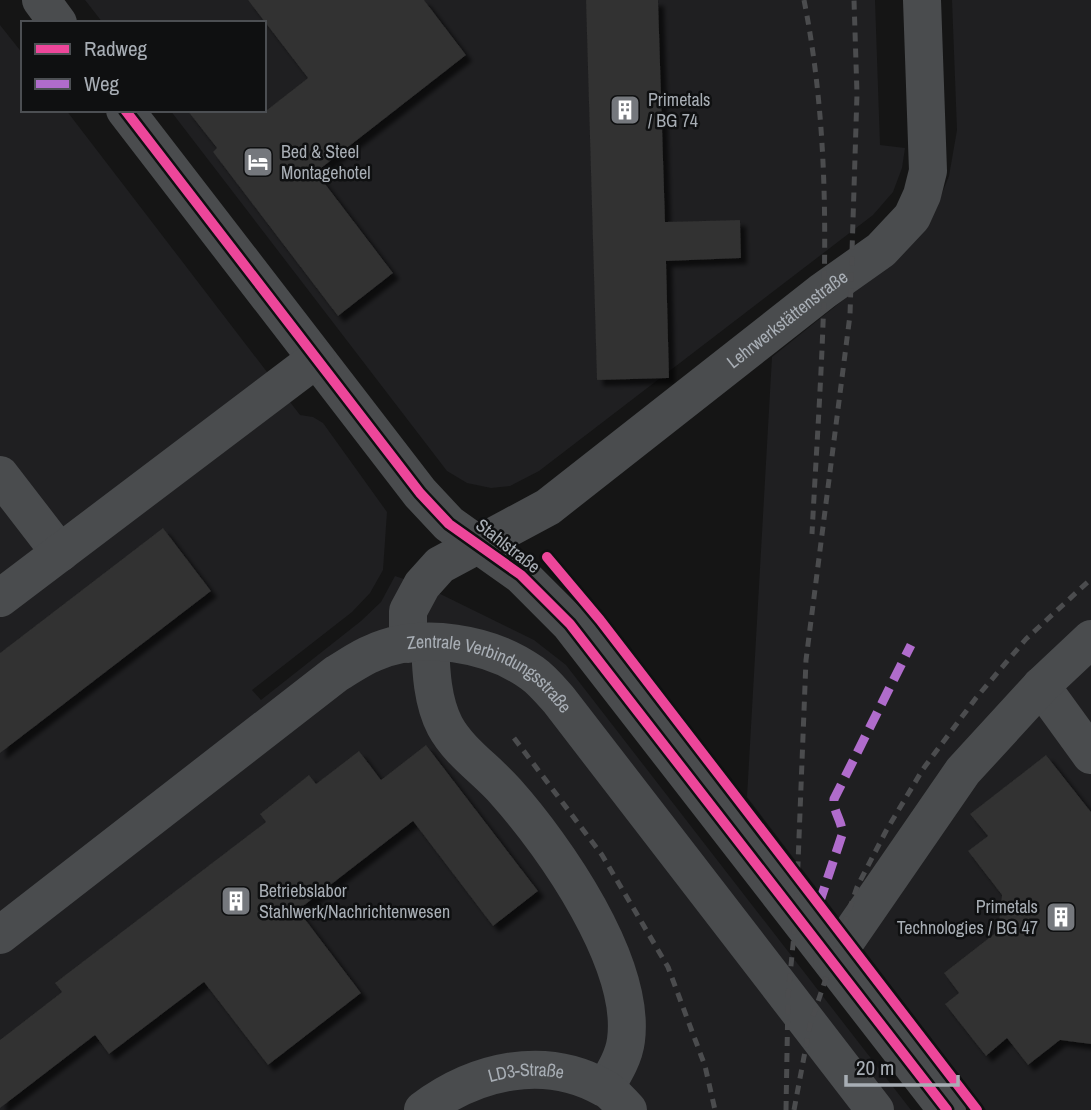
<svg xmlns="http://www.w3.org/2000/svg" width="1091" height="1110" viewBox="0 0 1091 1110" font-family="'Archivo Narrow',sans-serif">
  <defs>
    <filter id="shadow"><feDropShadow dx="6" dy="6" stdDeviation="2" flood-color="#0009"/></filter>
  </defs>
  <rect width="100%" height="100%" fill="#151515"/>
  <path fill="#1f1f21" d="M 85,0 L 875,0 L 880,145 L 905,148 L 902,168 L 893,192 L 873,215 L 539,471 L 510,486 L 491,488 L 467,483 L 447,471 L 170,110 L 264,110 L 264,23 L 103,23 Z
    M 952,0 L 1091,0 L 1091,1110 L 986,1110 L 747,797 L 772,357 L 873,276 L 936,208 L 949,176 L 957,130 Z
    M 0,25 L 23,54 L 23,110 L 66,110 L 300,415 L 313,417 L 323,423 L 387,512 L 383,570 L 370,593 L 352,612 L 252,690 L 261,700 L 361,621 L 381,602 L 395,576 L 422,585 L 534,640 L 566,665 L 911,1110 L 0,1110 Z"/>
  <path fill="#303030" filter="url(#shadow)" d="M 248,0 L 424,0 L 466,55 L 316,172 L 393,273 L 338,316 L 213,152 L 217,148 L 187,110 L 267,110 L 308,78 Z
    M 586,0 L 658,0 L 665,222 L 740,220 L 741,258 L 666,261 L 669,378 L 597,380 Z
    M 163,528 L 211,591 L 0,753 L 0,653 Z
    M 426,745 L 538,891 L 493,926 L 413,821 L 298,910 L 361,993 L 268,1065 L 204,982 L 109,1054 L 95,1035 L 0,1108 L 0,1040 L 62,992 L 55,983 L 266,822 L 260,814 L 309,775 L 316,784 L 359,751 L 381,780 Z
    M 1046,755 L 1091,812 L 1091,1044 L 1060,1040 L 1028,1065 L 1007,1038 L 986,1056 L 945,1004 L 959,993 L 944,973 L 998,931 L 1002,895 L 968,851 L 988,836 L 970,814 Z"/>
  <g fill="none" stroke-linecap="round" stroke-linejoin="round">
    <g stroke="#4a4c4e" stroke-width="38">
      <path d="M 41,0 L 58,23"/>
      <path d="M 125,110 L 420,493 L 449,524 L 521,575 L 570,624 L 947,1110"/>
      <path d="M 0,475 L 60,553"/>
      <path d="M 0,598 L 316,359"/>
      <path d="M 430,643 C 431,670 432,701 445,726 C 459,752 487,770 506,792 C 555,847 636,963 626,1040 C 624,1057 614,1073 605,1088"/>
      <path id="s1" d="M 408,644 L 408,611 L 422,585 L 440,565 L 548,507 L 823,291 L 881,250 L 912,217 L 922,195 L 928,171 L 922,0"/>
      <path d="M 1041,686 L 1091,755"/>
      <path id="s2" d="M 0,935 L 336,674 C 348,667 360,658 373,653 C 422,631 490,643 532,673 C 542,680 551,691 559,700 L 875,1110"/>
      <path d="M 832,961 L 963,771 L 1041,686 L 1091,639"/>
      <path id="s3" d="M 423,1110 C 475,1071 544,1054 604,1088 C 613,1092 621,1103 628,1110"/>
    </g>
    <path stroke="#4b4c4e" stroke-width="5" stroke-dasharray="9 7" stroke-linecap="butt" d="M 804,0 C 839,176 821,357 812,534
      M 514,738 L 602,855 L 668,967 L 705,1066 L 715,1110
      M 786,1110 L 788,996 L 796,914 L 806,660 L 850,315 L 857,94 L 854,0
      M 794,1110 L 810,1025 L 857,887 L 886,831 L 923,769 L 976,698 L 1026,639 L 1091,579"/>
    <path stroke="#b06ccc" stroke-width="9" stroke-dasharray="18 9" stroke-linecap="butt" d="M 819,904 L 842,835 C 843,821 833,813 834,799 L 911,645"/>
    <g stroke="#0f1011" stroke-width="15">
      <path id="cycleway" d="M 125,110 L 420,493 L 449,524 L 521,575 L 570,624 L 947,1110
        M 547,557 L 600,620 L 977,1110"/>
    </g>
    <use href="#cycleway" stroke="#ed469a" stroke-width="10"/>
  </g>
  <defs>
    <g id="building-square" transform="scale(1.575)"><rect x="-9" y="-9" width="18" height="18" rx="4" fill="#75787d" stroke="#0f1011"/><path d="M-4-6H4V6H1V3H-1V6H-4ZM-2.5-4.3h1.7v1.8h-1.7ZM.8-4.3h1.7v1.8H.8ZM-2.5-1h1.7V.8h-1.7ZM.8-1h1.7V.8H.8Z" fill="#fff"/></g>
    <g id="hotel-square" transform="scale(1.575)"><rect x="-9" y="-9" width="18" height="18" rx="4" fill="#75787d" stroke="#0f1011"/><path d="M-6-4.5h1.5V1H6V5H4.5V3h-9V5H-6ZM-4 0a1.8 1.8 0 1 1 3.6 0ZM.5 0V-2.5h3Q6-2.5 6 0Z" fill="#fff"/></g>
  </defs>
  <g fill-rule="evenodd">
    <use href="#building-square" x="625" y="110"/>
    <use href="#hotel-square" x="258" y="162"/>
    <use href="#building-square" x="236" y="901"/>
    <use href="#building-square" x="1061" y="917"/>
  </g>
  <g text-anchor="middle" stroke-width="5" stroke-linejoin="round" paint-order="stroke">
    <g font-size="18" fill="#a8aeb5" stroke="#0f1011" text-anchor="start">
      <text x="648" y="106">Primetals<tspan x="648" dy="21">/ BG 74</tspan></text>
      <text x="281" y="158">Bed &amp; Steel<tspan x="281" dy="21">Montagehotel</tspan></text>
      <text x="259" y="897">Betriebslabor<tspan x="259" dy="21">Stahlwerk/Nachrichtenwesen</tspan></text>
      <text x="1038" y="913" text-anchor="end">Primetals<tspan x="1038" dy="21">Technologies / BG 47</tspan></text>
    </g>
    <g font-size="18" fill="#a8aeb5" stroke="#0f1011">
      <text dy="6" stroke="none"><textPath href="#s1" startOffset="516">Lehrwerkstättenstraße</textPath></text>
      <text transform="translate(508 546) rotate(38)" y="6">Stahlstraße</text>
      <text dy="6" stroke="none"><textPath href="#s2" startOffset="595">Zentrale Verbindungsstraße</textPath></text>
      <text dy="6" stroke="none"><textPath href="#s3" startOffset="112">LD3-Straße</textPath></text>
    </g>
  </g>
  <rect x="21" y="21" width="245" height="91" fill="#0f1011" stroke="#4c4f53" stroke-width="2"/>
  <rect x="35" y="44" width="35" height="10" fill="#ed469a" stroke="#4c4f53" stroke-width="2"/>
  <text x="84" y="56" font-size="21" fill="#a8aeb5">Radweg</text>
  <rect x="35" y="79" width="35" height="10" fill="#b06ccc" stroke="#4c4f53" stroke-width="2"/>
  <text x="84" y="91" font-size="21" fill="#a8aeb5">Weg</text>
  <path d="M846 1075v10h112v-10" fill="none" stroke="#a8aeb5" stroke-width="3.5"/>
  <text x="856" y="1075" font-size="21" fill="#a8aeb5" stroke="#0f1011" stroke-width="5" paint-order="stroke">20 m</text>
</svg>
